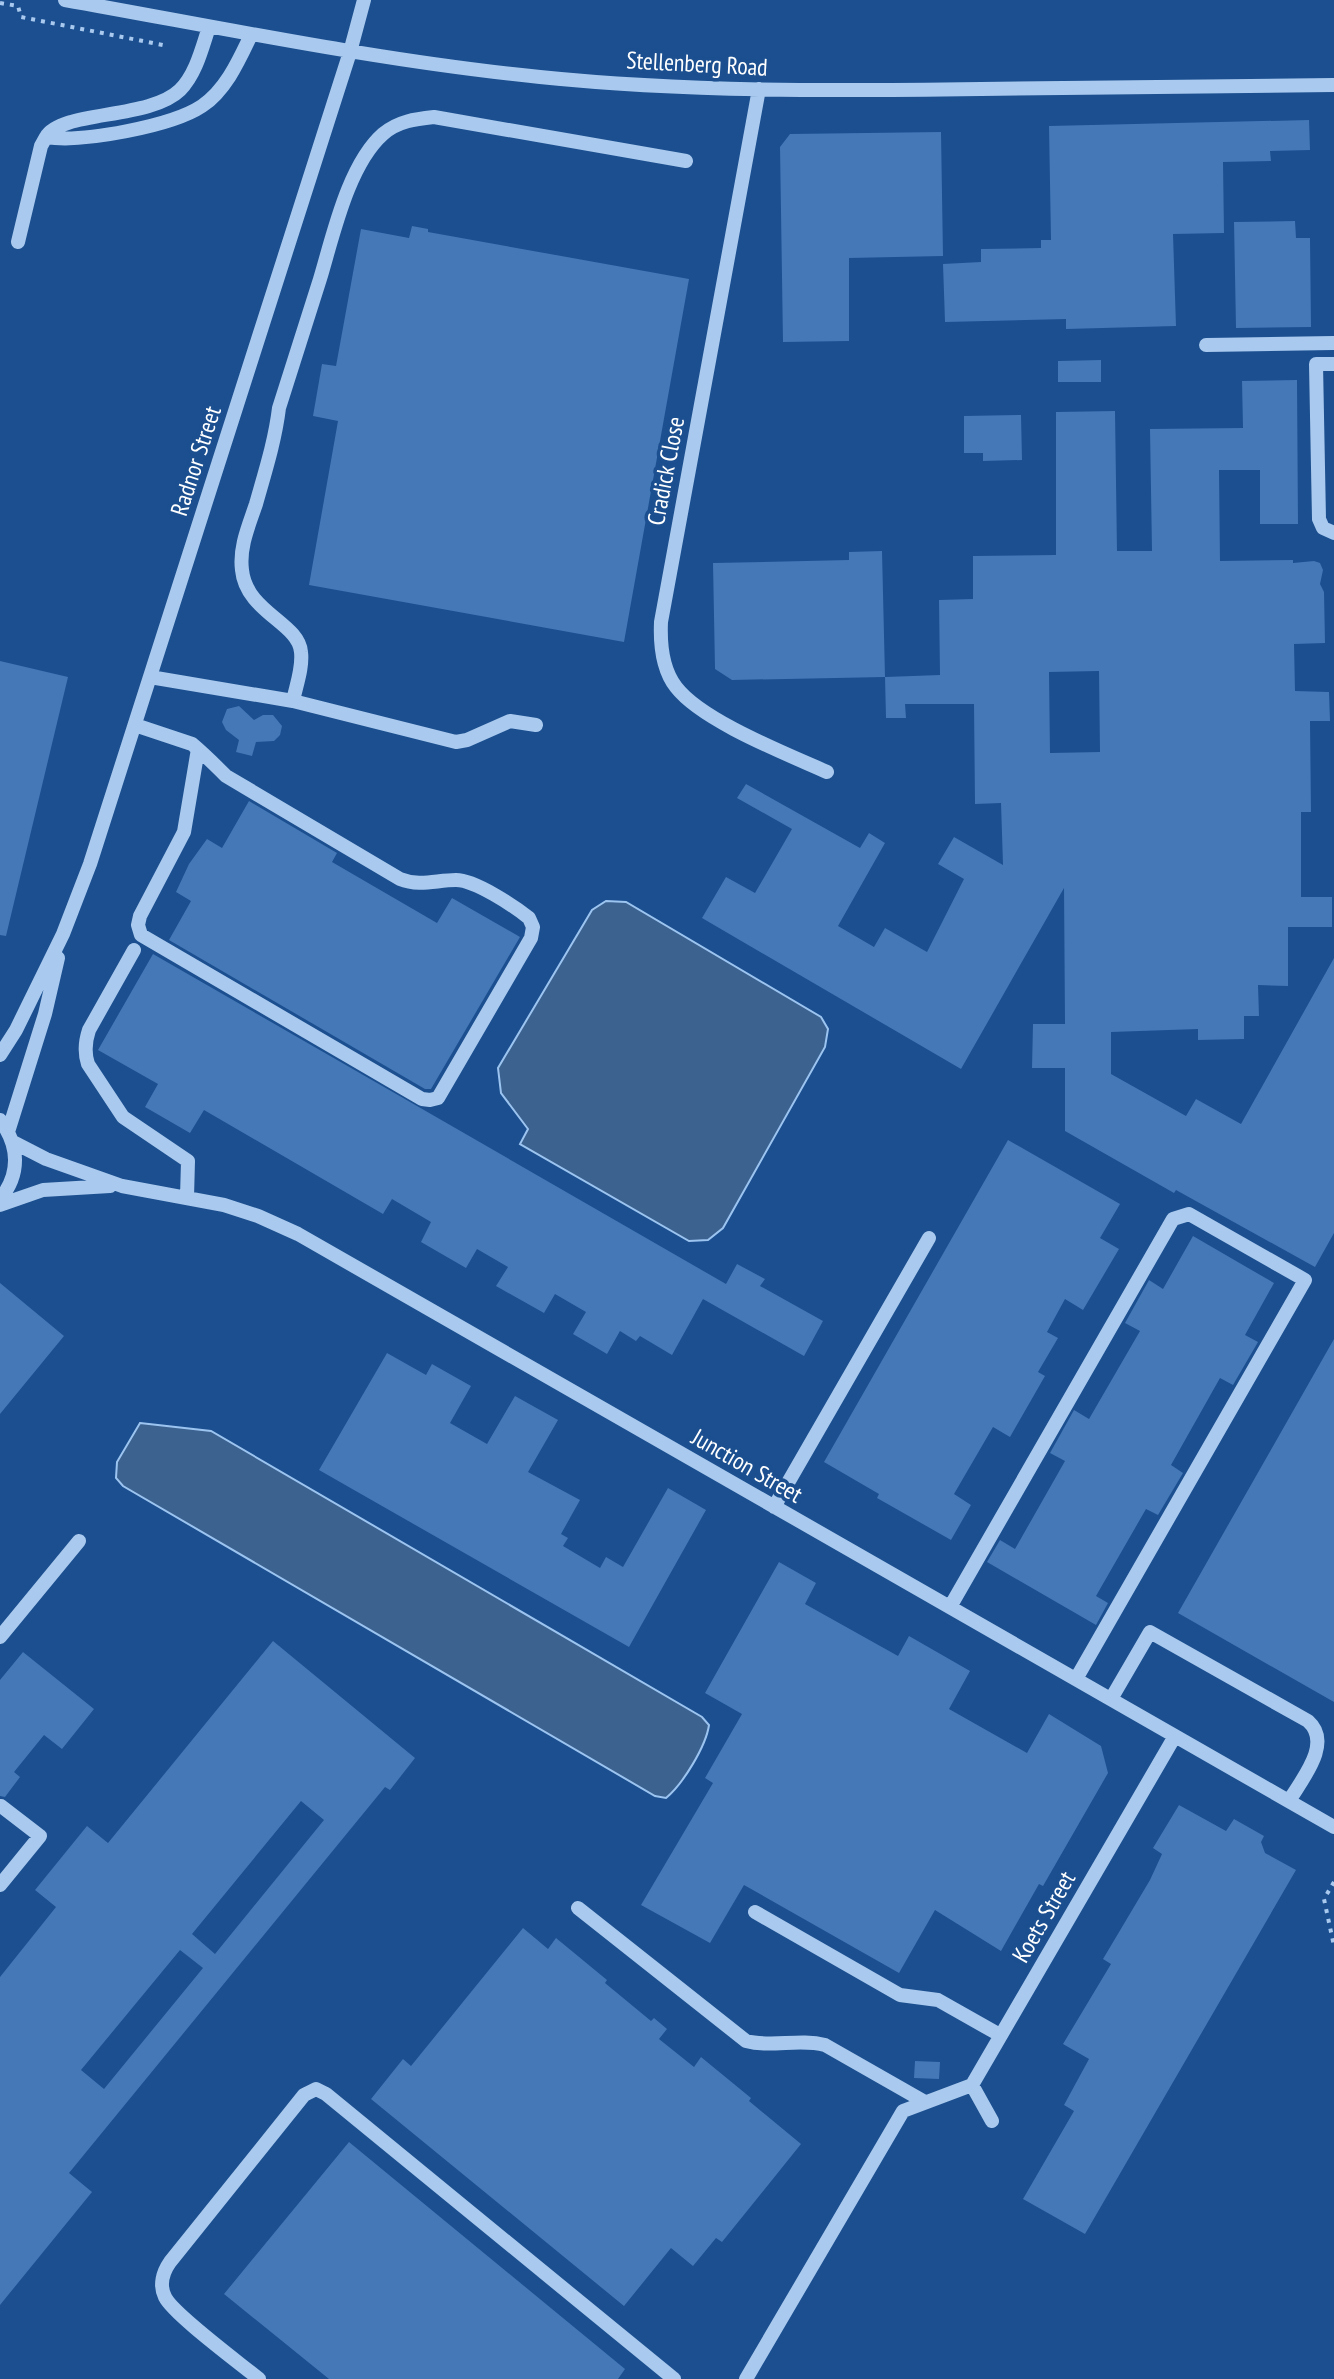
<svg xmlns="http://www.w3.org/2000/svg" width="1334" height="2379" viewBox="0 0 1334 2379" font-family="'PT Sans Narrow',sans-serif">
  <rect width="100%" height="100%" fill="#1b4f8f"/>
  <path fill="#3c6290" stroke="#9cc4f0" stroke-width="2" d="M 606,901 L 626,902 L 821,1017 L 828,1029 L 825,1047 L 723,1228 L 708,1240 L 689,1241 L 520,1144 L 528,1129 L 501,1093 L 498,1068 L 592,910 Z
    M 140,1423 L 211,1431 L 702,1717 L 709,1725 C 706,1746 683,1784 666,1798 L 655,1796 L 123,1486 L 116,1478 L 117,1462 Z"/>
  <path fill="#4478b7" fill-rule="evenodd" d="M 1309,120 L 1310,150 L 1270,151 L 1271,161 L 1223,162 L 1224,233 L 1173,234 L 1176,326 L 1066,329 L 1066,319 L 945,322 L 943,264 L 981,262 L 981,249 L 1041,248 L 1041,240 L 1051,240 L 1049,126 Z
    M 941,132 L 943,256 L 849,258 L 849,341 L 783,342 L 780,147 L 790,134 Z
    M 1295,221 L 1296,238 L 1310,238 L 1311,327 L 1236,328 L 1234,222 Z
    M 412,226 L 428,229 L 428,232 L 689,279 L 624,642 L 309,585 L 338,421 L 313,416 L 322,364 L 336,366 L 361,229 L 409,238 Z
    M 1101,360 L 1101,382 L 1058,382 L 1058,361 Z
    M 1297,380 L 1298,524 L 1260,524 L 1260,470 L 1219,470 L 1220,561 L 1293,560 L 1293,563 L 1314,561 L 1320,563 L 1323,570 L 1320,584 L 1324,592 L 1325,643 L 1294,644 L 1295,691 L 1329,692 L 1330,721 L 1310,721 L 1311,812 L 1301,812 L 1301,897 L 1332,897 L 1332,927 L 1288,927 L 1288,986 L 1258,985 L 1259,1016 L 1244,1016 L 1244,1039 L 1198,1040 L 1198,1029 L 1111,1032 L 1111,1074 L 1186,1116 L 1196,1099 L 1241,1124 L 1334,958 L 1334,1233 L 1315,1267 L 1176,1190 L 1174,1193 L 1065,1131 L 1065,1068 L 1032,1068 L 1033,1024 L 1065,1024 L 1064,888 L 961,1069 L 702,918 L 726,877 L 755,893 L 792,829 L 737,798 L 746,784 L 860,848 L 869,833 L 885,843 L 838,926 L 874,947 L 885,928 L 927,952 L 964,879 L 938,864 L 954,837 L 1003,865 L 1001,803 L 975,804 L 974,704 L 905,704 L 906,718 L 886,718 L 885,677 L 940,675 L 939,600 L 973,599 L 973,556 L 1056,555 L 1056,412 L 1115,411 L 1117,551 L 1152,551 L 1150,429 L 1243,428 L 1242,381 ZM 1099,671 L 1100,752 L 1050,753 L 1049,672 Z
    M 1021,415 L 1022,460 L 983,461 L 983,453 L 964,453 L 964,416 Z
    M 882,551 L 885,677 L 732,680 L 715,669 L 713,563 L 849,560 L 849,552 Z
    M 0,661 L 68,677 L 6,936 L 0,935 Z
    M 239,706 L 254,720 L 263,715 L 273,715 L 282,726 L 280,735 L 274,741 L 256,742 L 252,756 L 236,752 L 239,740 L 226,730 L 222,722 L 227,709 Z
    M 249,801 L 337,853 L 332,862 L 437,923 L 452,898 L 520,937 L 431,1089 L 425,1089 L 169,940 L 191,901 L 176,892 L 189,864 L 207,839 L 222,848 Z
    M 153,954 L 726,1284 L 737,1264 L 765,1279 L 760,1286 L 823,1321 L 804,1356 L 703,1299 L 672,1355 L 640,1336 L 636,1341 L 620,1331 L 607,1354 L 573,1334 L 586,1312 L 555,1294 L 544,1313 L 496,1286 L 508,1267 L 477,1249 L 466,1268 L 421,1242 L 431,1222 L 392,1199 L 383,1214 L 204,1110 L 190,1133 L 145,1107 L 158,1084 L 98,1050 Z
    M 1008,1140 L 1120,1204 L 1100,1238 L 1119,1249 L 1083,1310 L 1065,1299 L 1047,1332 L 1058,1338 L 1038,1372 L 1045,1376 L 1010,1437 L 993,1427 L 954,1494 L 971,1505 L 951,1540 L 877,1498 L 879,1494 L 824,1462 Z
    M 1193,1236 L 1274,1283 L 1245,1335 L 1258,1342 L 1233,1385 L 1220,1378 L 1171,1465 L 1183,1473 L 1158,1515 L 1146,1509 L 1096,1596 L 1108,1603 L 1096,1625 L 987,1562 L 1000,1540 L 1015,1549 L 1065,1461 L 1050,1453 L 1074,1410 L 1089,1419 L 1140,1331 L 1125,1323 L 1149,1280 L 1163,1289 Z
    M 0,1283 L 64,1336 L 0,1414 Z
    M 1334,1339 L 1334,1702 L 1178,1613 Z
    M 387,1353 L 426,1375 L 432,1364 L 471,1386 L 450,1423 L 487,1444 L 515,1396 L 558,1420 L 528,1472 L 580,1500 L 561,1534 L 568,1538 L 563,1546 L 600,1568 L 606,1557 L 623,1567 L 668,1488 L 706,1510 L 629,1647 L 319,1470 Z
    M 779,1562 L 816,1583 L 805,1604 L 898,1656 L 909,1636 L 970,1671 L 949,1709 L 1027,1753 L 1049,1714 L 1101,1746 L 1108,1773 L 1043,1886 L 1039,1884 L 1001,1951 L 935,1910 L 899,1973 L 744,1885 L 710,1943 L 641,1905 L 713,1783 L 705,1778 L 742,1714 L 705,1693 Z
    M 273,1641 L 415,1758 L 390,1790 L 385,1787 L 69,2173 L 92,2192 L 0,2305 L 0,1977 L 56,1907 L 35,1890 L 87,1826 L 108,1843 ZM 301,1801 L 324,1820 L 215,1954 L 192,1934 ZM 180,1950 L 203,1968 L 104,2089 L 81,2070 Z
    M 23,1652 L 94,1709 L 62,1749 L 44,1735 L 14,1772 L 20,1777 L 5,1797 L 0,1796 L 0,1680 Z
    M 1179,1805 L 1226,1831 L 1234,1819 L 1264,1836 L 1261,1842 L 1265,1853 L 1296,1870 L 1085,2234 L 1023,2199 L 1074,2111 L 1064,2105 L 1089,2059 L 1063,2044 L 1111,1964 L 1103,1959 L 1150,1880 L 1162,1854 L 1153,1848 Z
    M 523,1928 L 548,1949 L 556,1938 L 607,1980 L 605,1983 L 651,2021 L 654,2018 L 667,2029 L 659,2039 L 694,2067 L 701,2057 L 751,2098 L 749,2101 L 801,2144 L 722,2242 L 716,2238 L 693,2266 L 671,2248 L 624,2306 L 371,2099 L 403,2059 L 411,2066 Z
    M 915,2061 L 940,2062 L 939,2079 L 914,2078 Z
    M 349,2142 L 625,2369 L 618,2379 L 329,2379 L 224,2294 Z"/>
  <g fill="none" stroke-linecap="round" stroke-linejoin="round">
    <path stroke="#a9c9ee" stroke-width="4" stroke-dasharray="4 6" stroke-linecap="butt" d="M 0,3 L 18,6 L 21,17 L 168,46
      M 1334,1882 L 1324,1899 L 1334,1946"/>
    <path stroke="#a9c9ee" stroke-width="14" d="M 65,0 C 223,28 380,61 540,77 C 686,92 834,91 981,89 C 1099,88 1216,86 1334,85
      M 209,27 C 202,48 196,74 180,90 C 149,120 62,110 46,137 C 82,143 172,126 202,106 C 226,90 239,60 251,35
      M 759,89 L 661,622 C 660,644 662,669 676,687 C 702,721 787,754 827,772
      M 18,242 L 41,146 L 46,137
      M 1206,345 L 1334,343
      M 1334,364 L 1316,364 L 1319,519 L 1323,528 L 1334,533
      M 150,677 L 293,701 L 456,742 L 467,740 L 510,721 L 536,725
      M 293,701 C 296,686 303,668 301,652 C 299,623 246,612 242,570 C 239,547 249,525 256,504 C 265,472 275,441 279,408 C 293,365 306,322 320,279 C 333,236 348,165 383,134 C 398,121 416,119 434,117 L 686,161
      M 135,725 L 192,744 C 204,754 215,765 226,776 L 400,879 C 420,887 436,880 456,880 C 475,880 514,906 529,918 L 533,927 L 531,938 L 438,1098 L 430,1100 L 422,1099 L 141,935 L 138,925 L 140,916 L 184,832 L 198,749
      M 134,950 L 89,1030 C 85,1042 84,1052 88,1064 L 123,1117 L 188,1161 L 187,1197
      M 0,1055 L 16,1030 L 63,934 L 90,864 L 350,52 L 364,0
      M 0,1120 C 19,1145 21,1174 0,1199
      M 8,1132 L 45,1014 L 58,958
      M 13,1142 L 46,1159 L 122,1186 L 224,1205 L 258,1216 L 298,1234 L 1334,1827
      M 0,1205 L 43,1190 L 110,1186
      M 774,1507 L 929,1238
      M 950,1607 L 1173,1219 L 1189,1214 L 1305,1280 L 1076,1679
      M 0,1637 L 79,1541
      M 1111,1699 L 1150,1632 L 1308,1721 C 1333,1743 1302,1779 1289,1801
      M 0,1885 L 40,1836 L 1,1806
      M 578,1908 L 746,2041 C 772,2048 799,2038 825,2045 L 925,2102
      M 755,1912 L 900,1995 L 938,2000 L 1000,2035
      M 972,2085 L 1175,1736
      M 972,2085 L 992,2121
      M 259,2379 C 241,2364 173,2314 165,2297 C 159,2285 163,2272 170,2262 L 304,2095 L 316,2089 L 326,2094 L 674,2379
      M 746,2379 L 903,2111 L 972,2085"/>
  </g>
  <g text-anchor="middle" stroke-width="7" stroke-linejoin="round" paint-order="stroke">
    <g font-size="24" fill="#fff" stroke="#1b4f8f">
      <text transform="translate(697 64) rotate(3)" y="8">Stellenberg Road</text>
      <text transform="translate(196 461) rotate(-72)" y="8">Radnor Street</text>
      <text transform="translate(666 471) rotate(-79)" y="8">Cradick Close</text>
      <text transform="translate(747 1466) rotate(30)" y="8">Junction Street</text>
      <text transform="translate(1044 1917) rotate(-60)" y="8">Koets Street</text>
    </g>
  </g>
</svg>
